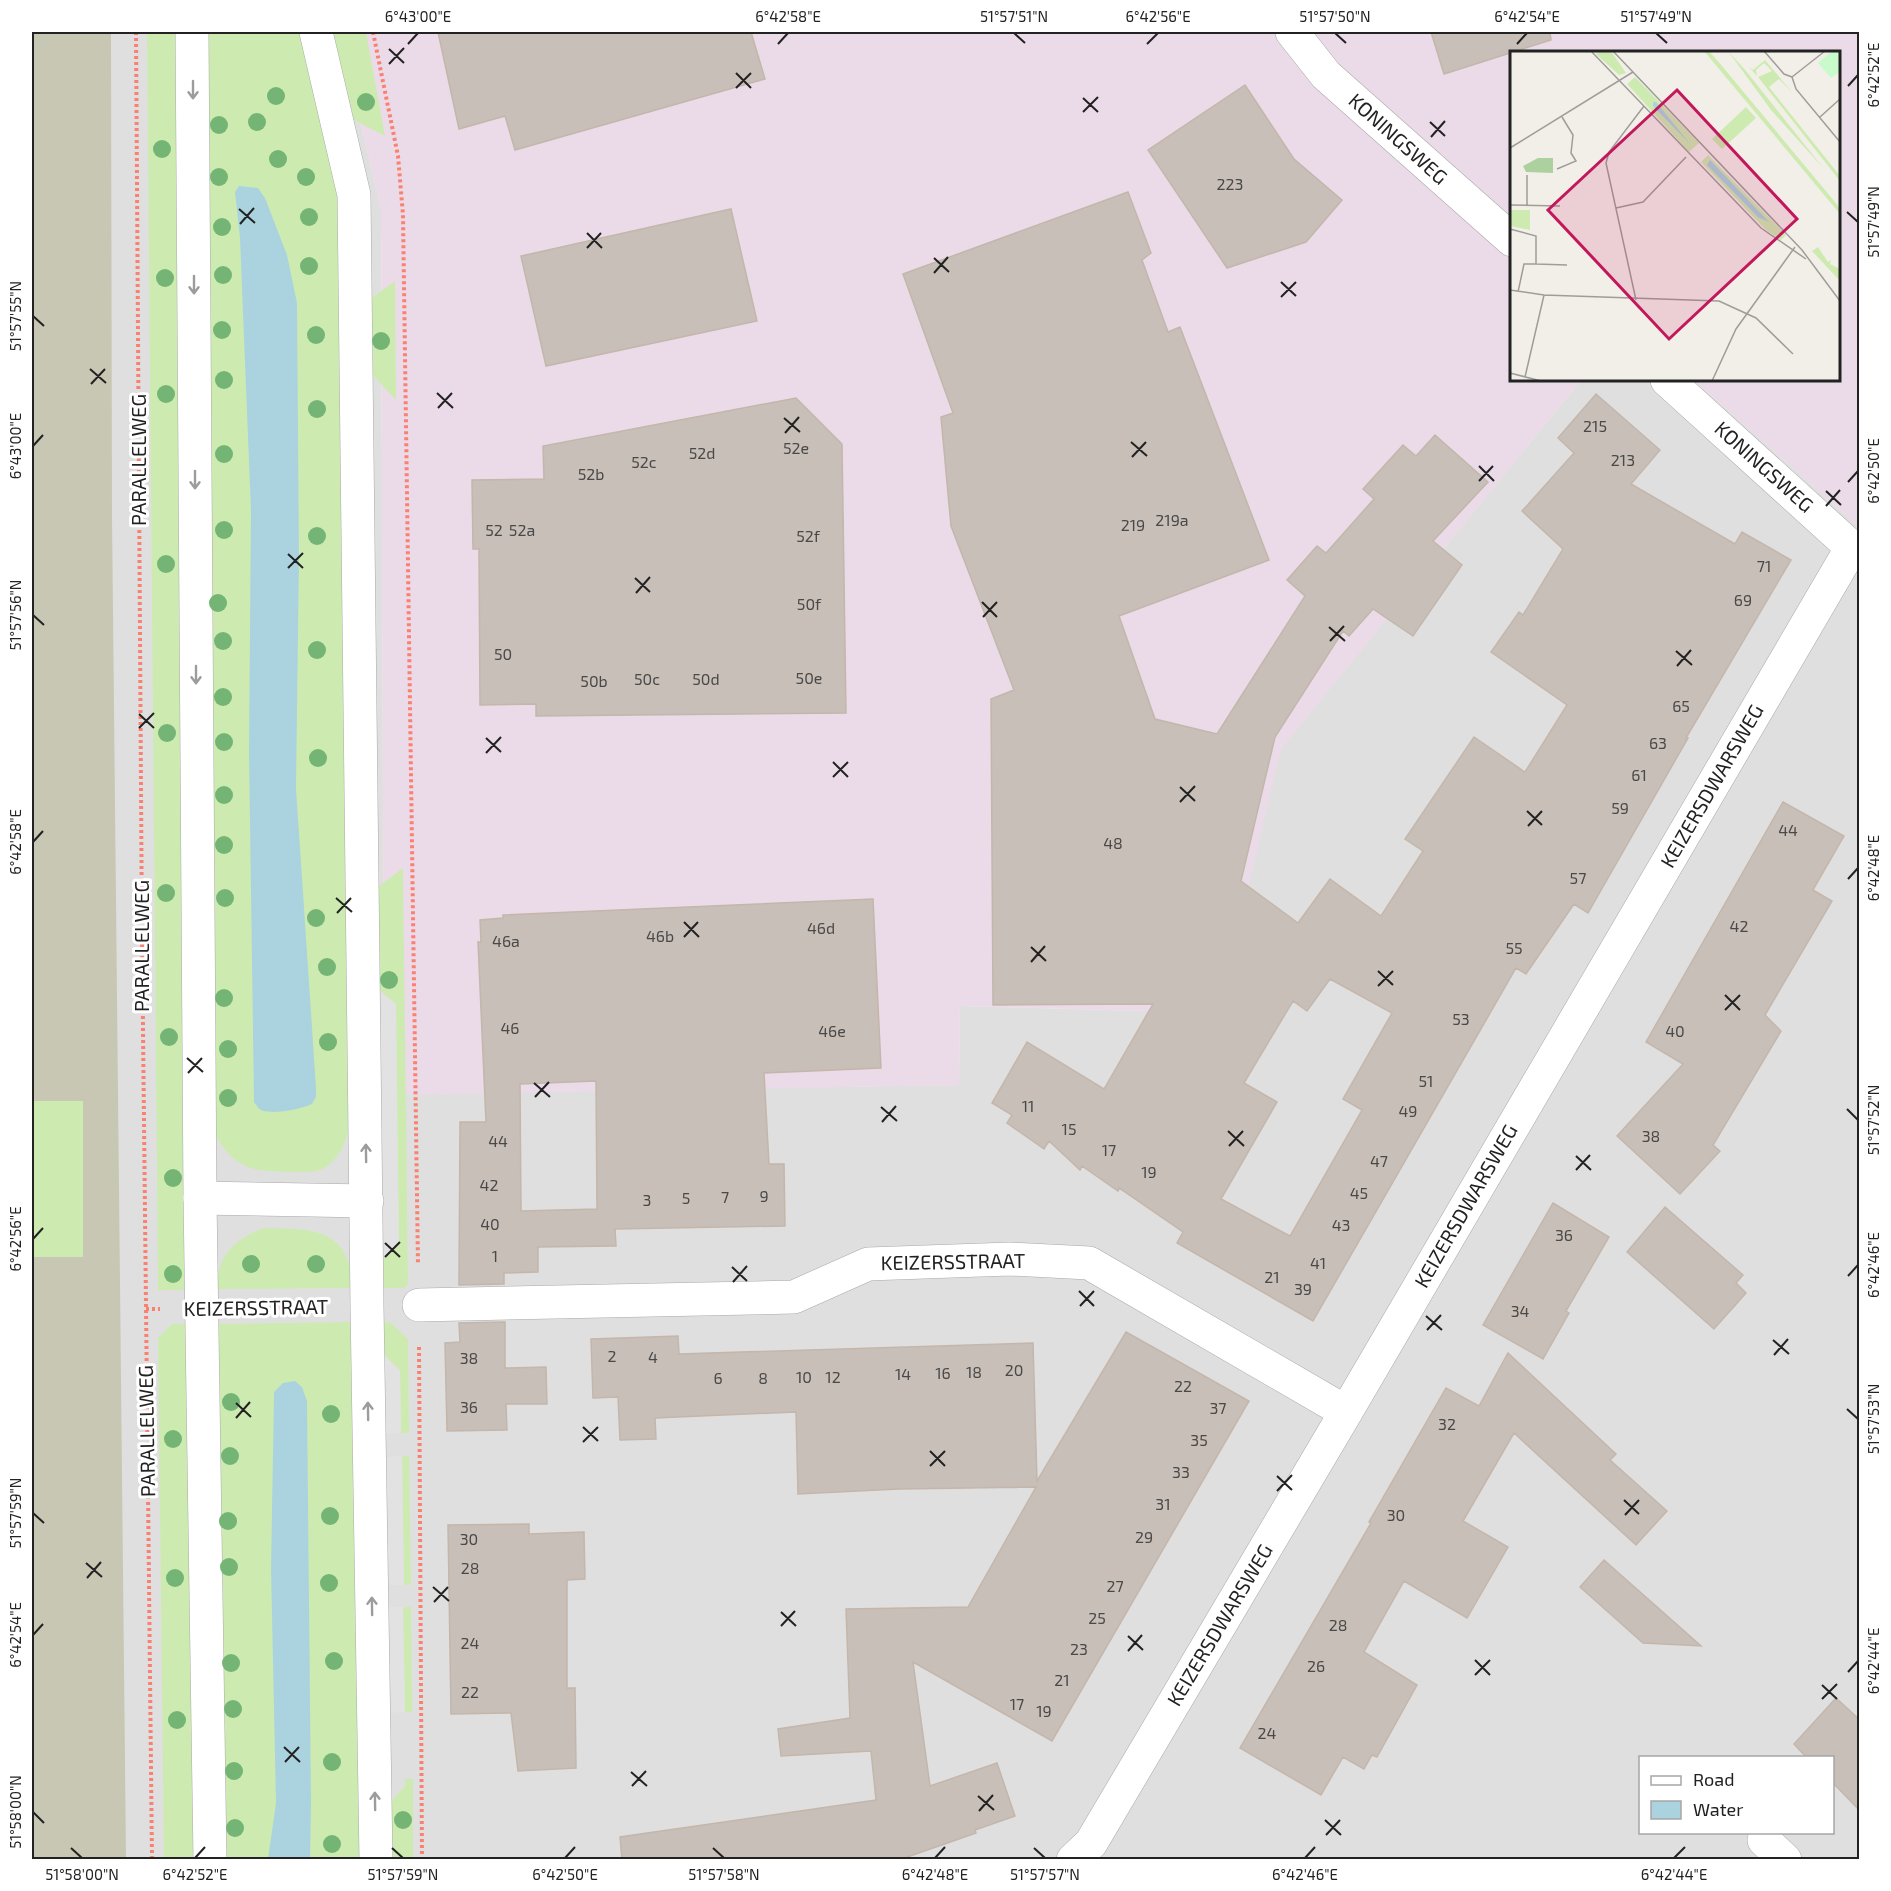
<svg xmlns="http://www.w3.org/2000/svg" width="1891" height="1891" viewBox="0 0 1891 1891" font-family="'Exo 2',sans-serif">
  <rect width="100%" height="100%" fill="#f2efe9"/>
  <path fill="#e0dfdf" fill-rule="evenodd" d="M 32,32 L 339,32 L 381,209 L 384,1094 L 959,1085 L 960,1006 L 1218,1013 L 1280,749 L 1581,380 L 1694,380 L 1859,527 L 1859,1859 L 32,1860 ZM 1640,1758 L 1832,1758 L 1832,1832 L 1640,1832 Z"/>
  <path fill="#ebdbe8" d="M 339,32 L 1859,32 L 1859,527 L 1694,380 L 1838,380 L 1838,52 L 1512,52 L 1512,380 L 1581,380 L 1281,749 L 1218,1013 L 960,1006 L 959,1085 L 384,1095 L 381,209 Z"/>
  <path fill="#c7c7b4" d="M 32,32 L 111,32 L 112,517 L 126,1859 L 32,1860 Z"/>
  <path fill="#cdebb0" d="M 147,32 L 176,32 L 188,1290 L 158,1290 Z
    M 205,32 L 302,32 L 337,188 L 339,213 L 350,1128 C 345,1142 340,1158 326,1167 C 317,1173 305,1172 295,1172 C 256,1171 237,1172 216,1136 Z
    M 332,32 L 366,32 L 385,136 L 354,120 Z
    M 395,281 L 396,400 L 369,371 L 369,300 Z
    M 403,868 L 408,1284 L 404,1288 L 382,1288 L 375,889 Z
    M 32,1101 L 83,1101 L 83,1257 L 32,1257 Z
    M 264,1228 C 314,1229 349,1227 353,1288 L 216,1289 C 218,1255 233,1240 264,1228 Z
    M 354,1322 L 360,1859 L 222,1859 L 217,1324 Z
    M 390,1322 L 408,1339 L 409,1433 L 401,1433 L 400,1371 L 383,1354 L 382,1323 Z
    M 172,1324 L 188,1324 L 194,1859 L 164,1859 L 158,1338 Z
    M 402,1456 L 409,1456 L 411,1584 L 404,1585 Z
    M 403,1607 L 411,1607 L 412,1712 L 405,1712 Z
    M 405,1779 L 413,1779 L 413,1859 L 389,1859 L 389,1804 L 405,1786 Z"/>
  <path fill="#e2e2e2" d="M 377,988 L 396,1004 L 399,1243 L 382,1260 Z
    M 383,1354 L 400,1370 L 401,1433 L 384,1434 Z
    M 402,1456 L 404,1585 L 386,1585 L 385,1457 Z
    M 387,1607 L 403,1607 L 405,1712 L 388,1713 Z"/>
  <path fill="#aad3df" d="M 239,186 L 258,188 L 265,198 L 287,255 L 297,303 L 299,557 L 296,788 L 316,1088 L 316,1097 L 312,1104 C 301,1109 276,1114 264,1111 C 259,1110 257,1106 254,1102 L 249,752 L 251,511 L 240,238 L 235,192 Z
    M 295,1381 L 302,1387 L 307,1401 L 311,1805 L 310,1859 L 268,1859 L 276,1803 L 271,1569 L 274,1392 L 283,1383 Z"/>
  <path fill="#c7bfb8" stroke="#c4b6ab" stroke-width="1.5" fill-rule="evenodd" d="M 438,32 L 751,32 L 765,79 L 515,150 L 505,116 L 459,129 Z
    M 1431,32 L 1550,32 L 1551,40 L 1444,74 Z
    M 1245,85 L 1294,159 L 1342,200 L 1306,242 L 1227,268 L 1148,150 Z
    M 1128,192 L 1151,253 L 1142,260 L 1168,332 L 1180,327 L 1269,560 L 1119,616 L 1155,719 L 1217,734 L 1305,596 L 1287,580 L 1317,546 L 1326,553 L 1374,499 L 1363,489 L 1403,445 L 1416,456 L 1435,435 L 1488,482 L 1433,541 L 1462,565 L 1413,636 L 1373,609 L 1349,636 L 1343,631 L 1275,737 L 1241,881 L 1298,923 L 1330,879 L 1381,916 L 1423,851 L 1405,839 L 1474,737 L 1525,772 L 1567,705 L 1491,652 L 1519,612 L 1523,615 L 1563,549 L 1522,511 L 1574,453 L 1558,438 L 1596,394 L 1660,450 L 1631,484 L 1735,544 L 1742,532 L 1791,560 L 1686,738 L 1688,738 L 1588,913 L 1574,904 L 1526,974 L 1516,968 L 1313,1321 L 1177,1243 L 1183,1232 L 1119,1188 L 1118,1191 L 1082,1166 L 1080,1170 L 1049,1141 L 1044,1149 L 1007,1123 L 1012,1115 L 992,1103 L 1027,1042 L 1104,1089 L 1153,1004 L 993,1005 L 991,699 L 1014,690 L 951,526 L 941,417 L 953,413 L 903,274 ZM 1330,979 L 1392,1013 L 1343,1099 L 1362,1110 L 1290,1236 L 1221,1199 L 1277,1102 L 1244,1083 L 1293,1001 L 1307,1011 Z
    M 731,209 L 757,321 L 546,366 L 521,256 Z
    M 796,398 L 842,444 L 846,713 L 536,716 L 536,704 L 480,705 L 479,549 L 473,549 L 472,480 L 544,479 L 543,446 Z
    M 1783,802 L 1844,836 L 1813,890 L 1832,901 L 1765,1015 L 1781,1031 L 1713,1145 L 1720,1151 L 1680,1194 L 1617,1136 L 1683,1064 L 1646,1042 Z
    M 873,899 L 881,1068 L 764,1073 L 769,1164 L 784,1164 L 785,1226 L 615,1229 L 616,1246 L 538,1247 L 538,1272 L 504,1273 L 504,1284 L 459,1285 L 460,1122 L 486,1122 L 478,942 L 481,942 L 480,920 L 503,918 L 503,915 ZM 596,1081 L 597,1209 L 521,1211 L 520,1084 Z
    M 1553,1203 L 1609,1237 L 1566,1311 L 1569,1313 L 1543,1359 L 1483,1325 Z
    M 1665,1207 L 1743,1275 L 1736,1283 L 1746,1293 L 1714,1329 L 1627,1252 Z
    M 505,1322 L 505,1368 L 546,1367 L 547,1404 L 506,1404 L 507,1430 L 447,1431 L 445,1343 L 460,1342 L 459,1323 Z
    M 1126,1332 L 1249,1401 L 1052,1741 L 913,1662 L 930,1786 L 997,1763 L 1015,1816 L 975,1830 L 976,1833 L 899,1860 L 622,1860 L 620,1837 L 876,1800 L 871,1751 L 781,1756 L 778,1729 L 850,1718 L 846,1609 L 968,1607 L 1036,1487 L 899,1489 L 798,1494 L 796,1412 L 655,1418 L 656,1439 L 620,1440 L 618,1397 L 593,1398 L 591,1339 L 678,1336 L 679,1354 L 1033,1343 L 1037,1481 Z
    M 1508,1353 L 1616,1454 L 1610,1460 L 1667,1511 L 1636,1545 L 1514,1433 L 1463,1521 L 1508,1547 L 1467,1618 L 1404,1581 L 1364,1652 L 1417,1685 L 1377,1757 L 1372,1755 L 1364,1769 L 1343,1757 L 1321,1795 L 1240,1748 L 1371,1523 L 1369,1522 L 1446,1388 L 1479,1406 Z
    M 529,1524 L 529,1534 L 584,1532 L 585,1579 L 567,1580 L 567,1688 L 575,1688 L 576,1768 L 518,1771 L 511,1713 L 451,1714 L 448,1525 Z
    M 1604,1560 L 1701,1646 L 1643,1643 L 1580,1587 Z
    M 1836,1698 L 1860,1720 L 1860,1811 L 1833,1783 L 1833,1758 L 1807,1758 L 1794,1744 Z"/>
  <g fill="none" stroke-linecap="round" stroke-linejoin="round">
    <g stroke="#a9a9a9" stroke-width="34">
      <path id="minor" d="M 1292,32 L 1326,75 L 1512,240
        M 1667,380 L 1860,555
        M 200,1198 L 367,1201
        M 419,1305 L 794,1297 L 868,1264 L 1010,1259 L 1089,1263 L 1346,1412
        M 1764,1840 L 1785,1860
        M 1073,1860 L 1091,1843 L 1346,1412 L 1852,547"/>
    </g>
    <g stroke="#a9a9a9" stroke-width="34">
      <path id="tertiary" d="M 192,32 L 200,1198 L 210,1860
        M 316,32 L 354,195 L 367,1306 L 376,1860"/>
    </g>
    <path stroke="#fa8072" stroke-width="4" stroke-dasharray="3 3" stroke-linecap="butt" d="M 136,32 L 142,937 L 152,1860
      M 373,32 L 398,156 L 403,215 L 418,1265
      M 242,1308 L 325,1307
      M 146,1309 L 160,1309
      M 419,1347 L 422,1860"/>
    <use href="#minor" stroke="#fff" stroke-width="33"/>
    <use href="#tertiary" stroke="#fff" stroke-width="33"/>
  </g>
  <g fill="#74b475">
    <circle cx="276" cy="96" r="9"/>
    <circle cx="366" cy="102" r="9"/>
    <circle cx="257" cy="122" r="9"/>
    <circle cx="219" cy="125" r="9"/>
    <circle cx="162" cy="149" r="9"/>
    <circle cx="278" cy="159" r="9"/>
    <circle cx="219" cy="177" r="9"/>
    <circle cx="306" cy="177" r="9"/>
    <circle cx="309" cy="217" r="9"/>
    <circle cx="222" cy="227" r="9"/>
    <circle cx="309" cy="266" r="9"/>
    <circle cx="223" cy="275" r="9"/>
    <circle cx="165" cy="278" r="9"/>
    <circle cx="222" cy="330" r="9"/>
    <circle cx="316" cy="335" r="9"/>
    <circle cx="381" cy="341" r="9"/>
    <circle cx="224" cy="380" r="9"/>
    <circle cx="166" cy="394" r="9"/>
    <circle cx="317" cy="409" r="9"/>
    <circle cx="224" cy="454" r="9"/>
    <circle cx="224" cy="530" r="9"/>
    <circle cx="317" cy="536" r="9"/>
    <circle cx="166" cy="564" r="9"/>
    <circle cx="218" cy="603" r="9"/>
    <circle cx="223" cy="641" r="9"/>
    <circle cx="317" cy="650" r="9"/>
    <circle cx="223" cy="697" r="9"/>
    <circle cx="167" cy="733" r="9"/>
    <circle cx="224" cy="742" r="9"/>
    <circle cx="318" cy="758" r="9"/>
    <circle cx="224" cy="795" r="9"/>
    <circle cx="224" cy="845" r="9"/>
    <circle cx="166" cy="893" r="9"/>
    <circle cx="225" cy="898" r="9"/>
    <circle cx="316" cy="918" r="9"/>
    <circle cx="327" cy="967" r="9"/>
    <circle cx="389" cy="980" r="9"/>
    <circle cx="224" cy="998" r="9"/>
    <circle cx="169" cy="1037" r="9"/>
    <circle cx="328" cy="1042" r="9"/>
    <circle cx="228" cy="1049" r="9"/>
    <circle cx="228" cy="1098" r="9"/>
    <circle cx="173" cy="1178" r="9"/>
    <circle cx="251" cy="1264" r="9"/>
    <circle cx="316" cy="1264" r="9"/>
    <circle cx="173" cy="1274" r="9"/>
    <circle cx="231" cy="1402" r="9"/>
    <circle cx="331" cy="1414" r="9"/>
    <circle cx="173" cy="1439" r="9"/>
    <circle cx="230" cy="1456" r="9"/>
    <circle cx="330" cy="1516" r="9"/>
    <circle cx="228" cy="1521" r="9"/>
    <circle cx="229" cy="1567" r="9"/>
    <circle cx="175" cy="1578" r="9"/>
    <circle cx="329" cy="1583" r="9"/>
    <circle cx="334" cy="1661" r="9"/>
    <circle cx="231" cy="1663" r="9"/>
    <circle cx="233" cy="1709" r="9"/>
    <circle cx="177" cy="1720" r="9"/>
    <circle cx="332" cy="1762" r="9"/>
    <circle cx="234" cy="1771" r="9"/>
    <circle cx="403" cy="1820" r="9"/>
    <circle cx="235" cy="1828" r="9"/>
    <circle cx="332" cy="1844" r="9"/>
  </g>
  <defs><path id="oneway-shaft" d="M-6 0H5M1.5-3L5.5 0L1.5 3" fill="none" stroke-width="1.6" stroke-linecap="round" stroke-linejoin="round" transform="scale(1.5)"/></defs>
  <g stroke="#9c9c9c">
    <use href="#oneway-shaft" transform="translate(193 90) rotate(90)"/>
    <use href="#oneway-shaft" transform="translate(194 285) rotate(90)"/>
    <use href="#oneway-shaft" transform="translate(195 480) rotate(90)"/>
    <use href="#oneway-shaft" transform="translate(196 675) rotate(90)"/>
    <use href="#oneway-shaft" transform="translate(366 1153) rotate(-91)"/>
    <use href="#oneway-shaft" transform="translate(368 1411) rotate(-91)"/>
    <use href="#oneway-shaft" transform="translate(372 1606) rotate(-91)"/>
    <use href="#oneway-shaft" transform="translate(375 1801) rotate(-91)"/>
  </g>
  <path fill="none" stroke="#222" stroke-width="2" d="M 1014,33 L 1025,43M 1335,33 L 1346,43M 1656,33 L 1667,43M 408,44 L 418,33M 778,44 L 788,33M 1147,44 L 1158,33M 1517,44 L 1527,33M 389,49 L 404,63M 389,64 L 404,48M 736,73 L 751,88M 1848,86 L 1858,75M 736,88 L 751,73M 1083,98 L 1098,112M 1083,112 L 1098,97M 1430,122 L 1445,136M 1431,137 L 1445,121M 239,209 L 255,223M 1847,212 L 1858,222M 240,224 L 254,208M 587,233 L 602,248M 587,248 L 601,233M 934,258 L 949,272M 934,273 L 948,257M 1281,282 L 1296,296M 1281,297 L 1296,282M 33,316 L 44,326M 90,369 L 106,383M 91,384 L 105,369M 437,393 L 453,408M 438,408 L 452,393M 784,418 L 800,432M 785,433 L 799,417M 1131,442 L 1147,456M 33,446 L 43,435M 1132,457 L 1146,442M 1479,466 L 1494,481M 1479,481 L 1493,466M 1848,482 L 1858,471M 1826,491 L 1841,505M 1826,506 L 1840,490M 288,554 L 303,568M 288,568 L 303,553M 635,578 L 650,592M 636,593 L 650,577M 982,602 L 997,617M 33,615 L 44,625M 983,617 L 997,602M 1329,627 L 1345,641M 1330,641 L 1344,626M 1676,651 L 1692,665M 1677,666 L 1691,650M 139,714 L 154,728M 139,728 L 154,713M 486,738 L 501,752M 486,753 L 501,737M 833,762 L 848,777M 833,777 L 848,762M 1180,787 L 1195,801M 1180,802 L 1195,786M 1527,811 L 1542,825M 1528,826 L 1542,811M 33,842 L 43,831M 1848,879 L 1858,868M 336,898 L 352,912M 337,913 L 351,898M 684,922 L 699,937M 684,937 L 698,922M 1031,947 L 1046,961M 1031,962 L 1045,946M 1378,971 L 1393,985M 1378,986 L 1393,971M 1725,995 L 1740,1010M 1725,1010 L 1740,995M 187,1058 L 203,1072M 188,1073 L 202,1058M 534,1083 L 550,1097M 535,1097 L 549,1082M 881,1107 L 897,1121M 1847,1109 L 1858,1120M 882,1122 L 896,1106M 1228,1131 L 1244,1146M 1229,1146 L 1243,1131M 1576,1156 L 1591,1170M 1576,1170 L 1590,1155M 33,1239 L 43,1228M 385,1243 L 400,1257M 385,1257 L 400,1242M 732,1267 L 747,1281M 1848,1276 L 1858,1265M 733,1282 L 747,1266M 1079,1291 L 1094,1306M 1080,1306 L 1094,1291M 1426,1316 L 1442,1330M 1427,1330 L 1441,1315M 1773,1340 L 1789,1354M 1774,1355 L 1788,1339M 236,1403 L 251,1417M 1847,1409 L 1858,1419M 236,1418 L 250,1402M 583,1427 L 598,1441M 583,1442 L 598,1427M 930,1451 L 945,1466M 930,1466 L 945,1451M 1277,1476 L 1292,1490M 1277,1491 L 1292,1475M 1624,1500 L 1639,1514M 33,1513 L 44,1523M 1625,1515 L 1639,1500M 86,1563 L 102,1577M 87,1578 L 101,1562M 433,1587 L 449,1601M 434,1602 L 448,1587M 781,1612 L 796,1626M 781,1626 L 795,1611M 33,1635 L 43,1624M 1128,1636 L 1143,1650M 1128,1651 L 1142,1635M 1475,1660 L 1490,1675M 1848,1672 L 1858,1661M 1475,1675 L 1490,1660M 1822,1685 L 1837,1699M 1822,1699 L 1837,1684M 284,1747 L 300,1762M 285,1762 L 299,1747M 631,1772 L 647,1786M 632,1786 L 646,1771M 978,1796 L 994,1810M 979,1811 L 993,1795M 33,1812 L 44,1823M 1325,1820 L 1341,1835M 1326,1835 L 1340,1820M 71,1848 L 82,1858M 392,1848 L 403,1858M 713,1848 L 724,1858M 1034,1848 L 1045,1858M 195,1858 L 205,1847M 565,1858 L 575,1847M 935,1858 L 945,1847M 1305,1858 L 1315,1847M 1674,1858 L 1685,1847"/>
  <g text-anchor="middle" stroke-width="6" stroke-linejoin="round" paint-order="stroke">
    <g font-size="16" fill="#4b4948">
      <text x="1230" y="190">223</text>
      <text x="1595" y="432">215</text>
      <text x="796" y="454">52e</text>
      <text x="702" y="459">52d</text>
      <text x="1623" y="466">213</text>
      <text x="644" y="468">52c</text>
      <text x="591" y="480">52b</text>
      <text x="1172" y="526">219a</text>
      <text x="1133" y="531">219</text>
      <text x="494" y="536">52</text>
      <text x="522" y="536">52a</text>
      <text x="808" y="542">52f</text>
      <text x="1764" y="572">71</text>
      <text x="1743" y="606">69</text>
      <text x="809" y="610">50f</text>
      <text x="503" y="660">50</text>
      <text x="809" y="684">50e</text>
      <text x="647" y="685">50c</text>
      <text x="706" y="685">50d</text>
      <text x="594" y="687">50b</text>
      <text x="1681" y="712">65</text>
      <text x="1658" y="749">63</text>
      <text x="1639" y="781">61</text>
      <text x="1620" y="814">59</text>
      <text x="1788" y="836">44</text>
      <text x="1113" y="849">48</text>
      <text x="1578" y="884">57</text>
      <text x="1739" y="932">42</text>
      <text x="821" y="934">46d</text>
      <text x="660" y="942">46b</text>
      <text x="506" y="947">46a</text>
      <text x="1514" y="954">55</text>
      <text x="1461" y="1025">53</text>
      <text x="510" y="1034">46</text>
      <text x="832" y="1037">46e</text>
      <text x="1675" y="1037">40</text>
      <text x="1426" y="1087">51</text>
      <text x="1028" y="1112">11</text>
      <text x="1408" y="1117">49</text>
      <text x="1069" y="1135">15</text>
      <text x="1651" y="1142">38</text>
      <text x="498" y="1147">44</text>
      <text x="1109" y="1156">17</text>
      <text x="1379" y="1167">47</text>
      <text x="1149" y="1178">19</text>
      <text x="489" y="1191">42</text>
      <text x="1359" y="1199">45</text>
      <text x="764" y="1202">9</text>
      <text x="725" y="1203">7</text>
      <text x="686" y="1204">5</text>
      <text x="647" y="1206">3</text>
      <text x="490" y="1230">40</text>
      <text x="1341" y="1231">43</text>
      <text x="1564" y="1241">36</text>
      <text x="495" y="1262">1</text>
      <text x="1318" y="1269">41</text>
      <text x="1272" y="1283">21</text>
      <text x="1303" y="1295">39</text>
      <text x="1520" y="1317">34</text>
      <text x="612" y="1362">2</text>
      <text x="653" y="1363">4</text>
      <text x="469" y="1364">38</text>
      <text x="1014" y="1376">20</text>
      <text x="974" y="1378">18</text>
      <text x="943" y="1379">16</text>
      <text x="903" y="1380">14</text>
      <text x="804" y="1383">10</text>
      <text x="833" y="1383">12</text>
      <text x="718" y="1384">6</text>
      <text x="763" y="1384">8</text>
      <text x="1183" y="1392">22</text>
      <text x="469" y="1413">36</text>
      <text x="1218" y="1414">37</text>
      <text x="1447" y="1430">32</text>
      <text x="1199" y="1446">35</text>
      <text x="1181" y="1478">33</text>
      <text x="1163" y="1510">31</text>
      <text x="1396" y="1521">30</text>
      <text x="1144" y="1543">29</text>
      <text x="469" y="1545">30</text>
      <text x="470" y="1574">28</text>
      <text x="1115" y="1592">27</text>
      <text x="1097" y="1624">25</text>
      <text x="1338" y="1631">28</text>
      <text x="470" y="1649">24</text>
      <text x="1079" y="1655">23</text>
      <text x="1316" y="1672">26</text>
      <text x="1062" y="1686">21</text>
      <text x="470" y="1698">22</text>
      <text x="1017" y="1710">17</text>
      <text x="1044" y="1717">19</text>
      <text x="1267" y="1739">24</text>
    </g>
    <g font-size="20" fill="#222" stroke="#fff">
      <text transform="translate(1398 139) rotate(42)" y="7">KONINGSWEG</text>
      <text transform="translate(139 460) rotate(-90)" y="7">PARALLELWEG</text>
      <text transform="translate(1764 467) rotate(42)" y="7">KONINGSWEG</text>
      <text transform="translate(1712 786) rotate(-60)" y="7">KEIZERSDWARSWEG</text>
      <text transform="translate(142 946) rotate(-90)" y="7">PARALLELWEG</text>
      <text transform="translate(1466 1206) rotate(-60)" y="7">KEIZERSDWARSWEG</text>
      <text transform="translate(953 1262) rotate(-1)" y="7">KEIZERSSTRAAT</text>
      <text transform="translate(256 1308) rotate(-1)" y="7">KEIZERSSTRAAT</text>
      <text transform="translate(147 1431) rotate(-91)" y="7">PARALLELWEG</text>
      <text transform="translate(1220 1625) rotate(-59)" y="7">KEIZERSDWARSWEG</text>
    </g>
  </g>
  <g transform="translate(1510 51)">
    <rect width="330" height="330" fill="#f2efe9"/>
    <path d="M 89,0 L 101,0 L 116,22 L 109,24 L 86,3 ZM 194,0 L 199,0 L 212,15 L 330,157 L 330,163 ZM 218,0 L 236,20 L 314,118 L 261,59 ZM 255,9 L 282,41 L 269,28 L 259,36 L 330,125 L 330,130 L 248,26 L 262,20 L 254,12 L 246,19 L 247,25 L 239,16 L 243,19 ZM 125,26 L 189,92 L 179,101 L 117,33 ZM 236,56 L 246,67 L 212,98 L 202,88 ZM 198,104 L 276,184 L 271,189 L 255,178 L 191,111 ZM 1,159 L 20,159 L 20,179 L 0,175 ZM 308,196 L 318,211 L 321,209 L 320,213 L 330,218 L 330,230 L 302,200 Z" fill="#cdebb0"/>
    <path d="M 28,107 L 43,107 L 43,122 L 16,121 L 13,115 Z" fill="#add19e"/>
    <path d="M 322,0 L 330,0 L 330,21 L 321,27 L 308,12 Z" fill="#c8facc"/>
    <path d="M 143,51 L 146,51 L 180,93 L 143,55 ZM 200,109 L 238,149 L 259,171 L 248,166 L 197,114 Z" fill="#aad3df"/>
    <path fill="none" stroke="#9f9d99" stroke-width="1.5" d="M 81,0 L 251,177 L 296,208M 103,0 L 292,199 L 330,250M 254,0 L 274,23 L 282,26M 282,26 L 286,38 L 330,91M 282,26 L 315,0M 310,66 L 330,48M 0,97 L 123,21M 47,118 L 66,110 L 61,102 L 63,84 L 52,66M 17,124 L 17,154M 0,154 L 50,155M 106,157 L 133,151 L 176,106M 0,178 L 26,185 L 26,213 L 14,213 L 8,241M 26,213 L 57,214M 0,239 L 34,244 L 209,250 L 246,267 L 283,303M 126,249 L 96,112 L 99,101 L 134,55M 0,322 L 31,330M 15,326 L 34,244M 202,330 L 226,278 L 285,196"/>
    <path fill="#c2185b" fill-opacity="0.15" stroke="#c2185b" stroke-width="3" d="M 167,39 L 287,168 L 159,288 L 38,159 Z"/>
    <rect width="330" height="330" fill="none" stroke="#222" stroke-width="3"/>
  </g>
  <rect width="1891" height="1891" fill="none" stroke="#ffffff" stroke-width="66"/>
  <rect x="1639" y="1756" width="195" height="78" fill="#ffffff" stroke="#a7a7a7" stroke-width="1.5"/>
  <rect x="1651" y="1776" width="30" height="9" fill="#ffffff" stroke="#a7a7a7" stroke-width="1.5"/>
  <text x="1693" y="1786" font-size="18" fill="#222222">Road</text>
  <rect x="1651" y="1801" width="30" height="18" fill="#aad3df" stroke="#a7a7a7" stroke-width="1.5"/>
  <text x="1693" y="1816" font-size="18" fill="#222222">Water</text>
  <rect x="33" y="33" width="1825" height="1825" fill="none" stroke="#222" stroke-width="2"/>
  <g font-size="15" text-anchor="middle" fill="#222">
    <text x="418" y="22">6°43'00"E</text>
    <text x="788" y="22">6°42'58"E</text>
    <text x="1014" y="22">51°57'51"N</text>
    <text x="1158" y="22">6°42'56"E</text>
    <text x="1335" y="22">51°57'50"N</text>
    <text x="1527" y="22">6°42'54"E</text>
    <text x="1656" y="22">51°57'49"N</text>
    <text transform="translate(1874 75) rotate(-90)" y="5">6°42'52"E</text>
    <text transform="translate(1874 222) rotate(-90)" y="5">51°57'49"N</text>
    <text transform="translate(16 316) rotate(-90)" y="5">51°57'55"N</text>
    <text transform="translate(16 446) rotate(-90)" y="5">6°43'00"E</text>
    <text transform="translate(1874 471) rotate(-90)" y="5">6°42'50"E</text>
    <text transform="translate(16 615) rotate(-90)" y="5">51°57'56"N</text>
    <text transform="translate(16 842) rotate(-90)" y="5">6°42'58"E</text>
    <text transform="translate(1874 868) rotate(-90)" y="5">6°42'48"E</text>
    <text transform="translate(1874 1120) rotate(-90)" y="5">51°57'52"N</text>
    <text transform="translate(16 1239) rotate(-90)" y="5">6°42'56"E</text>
    <text transform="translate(1874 1265) rotate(-90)" y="5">6°42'46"E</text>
    <text transform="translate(1874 1419) rotate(-90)" y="5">51°57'53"N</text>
    <text transform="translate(16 1513) rotate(-90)" y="5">51°57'59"N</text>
    <text transform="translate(16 1635) rotate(-90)" y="5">6°42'54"E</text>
    <text transform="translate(1874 1661) rotate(-90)" y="5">6°42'44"E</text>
    <text transform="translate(16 1812) rotate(-90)" y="5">51°58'00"N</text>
    <text x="82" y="1880">51°58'00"N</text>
    <text x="195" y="1880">6°42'52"E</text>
    <text x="403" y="1880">51°57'59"N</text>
    <text x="565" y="1880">6°42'50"E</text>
    <text x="724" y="1880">51°57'58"N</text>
    <text x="935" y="1880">6°42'48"E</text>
    <text x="1045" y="1880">51°57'57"N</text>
    <text x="1305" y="1880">6°42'46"E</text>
    <text x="1674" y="1880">6°42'44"E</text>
  </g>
</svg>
